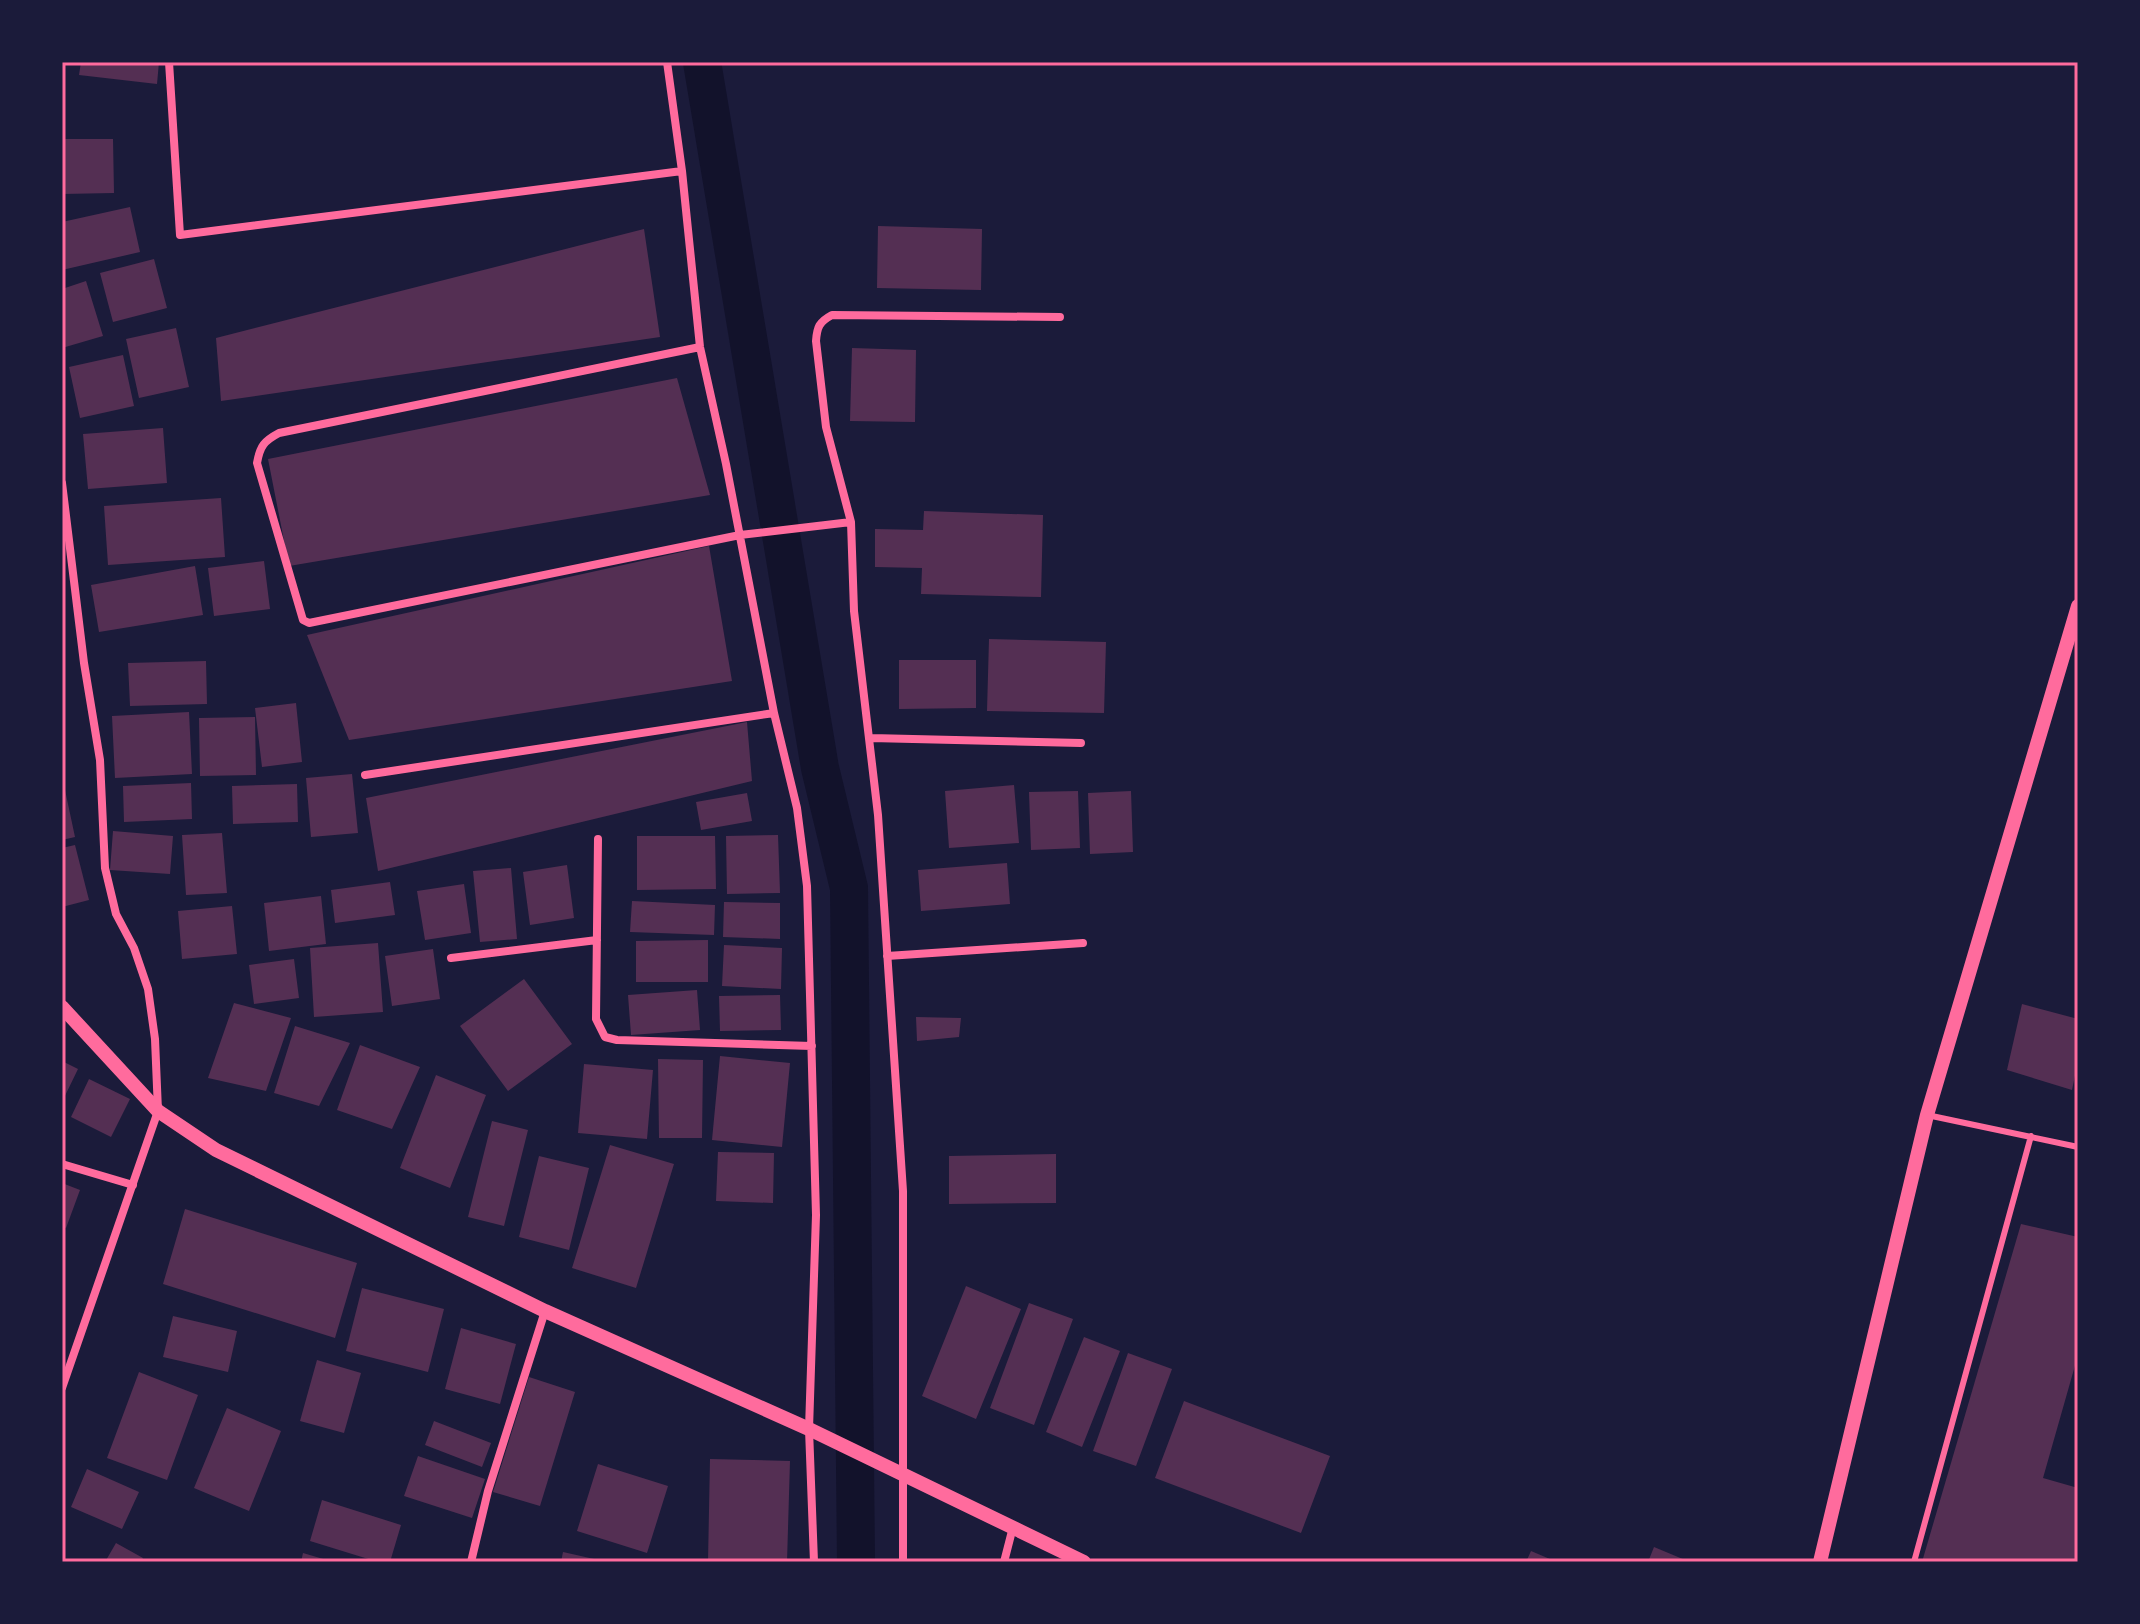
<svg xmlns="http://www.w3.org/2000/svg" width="2140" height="1624" viewBox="0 0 2140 1624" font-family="'Open Sans',sans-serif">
  <rect width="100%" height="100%" fill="#1b1b3a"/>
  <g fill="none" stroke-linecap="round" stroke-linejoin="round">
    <path stroke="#12122b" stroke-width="38" d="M 702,62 L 820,768 L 849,888 L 856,1562"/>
  </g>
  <path fill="#542f53" d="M 81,62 L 159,62 L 157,84 L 79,75 Z
    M 62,139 L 113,139 L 114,193 L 62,194 Z
    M 130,207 L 140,252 L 62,270 L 62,222 Z
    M 878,226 L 982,229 L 981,290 L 877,288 Z
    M 644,229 L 660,337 L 221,401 L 216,338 Z
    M 154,259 L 167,308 L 113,322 L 100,273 Z
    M 86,281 L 103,336 L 62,348 L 62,289 Z
    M 176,328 L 189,387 L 139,398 L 126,339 Z
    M 852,348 L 916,350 L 915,422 L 850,421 Z
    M 123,355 L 134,406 L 80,418 L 69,367 Z
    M 677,378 L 710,495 L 289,566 L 268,459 Z
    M 163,428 L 167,483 L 88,489 L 83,434 Z
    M 221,498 L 225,557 L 108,565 L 104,506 Z
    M 924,511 L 1043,515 L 1041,597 L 921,594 L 922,568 L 875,567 L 875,529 L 923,530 Z
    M 709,546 L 732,681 L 349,740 L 307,635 Z
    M 264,561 L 270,609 L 214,616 L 208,568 Z
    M 195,566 L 203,615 L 99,632 L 91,585 Z
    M 989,639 L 1106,642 L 1104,713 L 987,711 Z
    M 899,660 L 976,660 L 976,708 L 899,709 Z
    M 206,661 L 207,704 L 130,706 L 128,663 Z
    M 296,703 L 302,762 L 262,767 L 255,708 Z
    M 189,712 L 192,774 L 115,778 L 112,716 Z
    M 255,717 L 256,775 L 200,776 L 199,718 Z
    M 747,722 L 752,781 L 378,871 L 366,798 Z
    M 352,774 L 358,833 L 311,837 L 306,778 Z
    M 191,783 L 192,819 L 124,822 L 123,786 Z
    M 297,784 L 298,822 L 233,824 L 232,786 Z
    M 1014,785 L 1019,843 L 949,848 L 945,791 Z
    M 62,790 L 65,790 L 75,837 L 62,840 Z
    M 1078,791 L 1080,848 L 1031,850 L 1029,792 Z
    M 1131,791 L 1133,852 L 1090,854 L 1088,793 Z
    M 747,793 L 752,821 L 701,830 L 696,802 Z
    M 113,831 L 173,836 L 170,874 L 110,870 Z
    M 222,833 L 227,893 L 186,895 L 182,835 Z
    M 778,835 L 780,893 L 727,894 L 726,836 Z
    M 637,836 L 715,836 L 716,889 L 637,890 Z
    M 75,845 L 89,900 L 62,907 L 62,848 Z
    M 1007,863 L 1010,904 L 921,911 L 918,870 Z
    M 567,865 L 574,918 L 530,925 L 523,872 Z
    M 511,868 L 517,939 L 480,942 L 473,871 Z
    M 390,882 L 395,915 L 335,923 L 331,890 Z
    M 464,884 L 471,933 L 425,940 L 417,891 Z
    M 321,896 L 326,944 L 269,951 L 264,903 Z
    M 632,901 L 715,905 L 714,935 L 630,932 Z
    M 724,902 L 780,903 L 780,939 L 723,937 Z
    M 232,906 L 237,954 L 182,959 L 178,911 Z
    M 708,940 L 708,982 L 636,982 L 636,941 Z
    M 378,943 L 383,1012 L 314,1017 L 310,948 Z
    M 724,945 L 782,948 L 781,989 L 722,986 Z
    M 433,949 L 440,999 L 392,1006 L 385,956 Z
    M 294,959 L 299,998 L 254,1004 L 249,965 Z
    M 524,979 L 572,1044 L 508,1091 L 460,1026 Z
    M 697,990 L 700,1030 L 631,1035 L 628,995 Z
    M 780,995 L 781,1030 L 720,1031 L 719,996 Z
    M 234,1003 L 291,1018 L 266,1091 L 208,1078 Z
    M 2022,1004 L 2078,1019 L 2078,1061 L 2072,1090 L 2007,1070 Z
    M 916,1017 L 961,1018 L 959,1037 L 917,1041 Z
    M 295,1026 L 350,1043 L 319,1106 L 274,1093 Z
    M 360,1045 L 420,1067 L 392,1129 L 337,1110 Z
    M 720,1056 L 790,1063 L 782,1147 L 712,1140 Z
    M 658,1059 L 703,1060 L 702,1138 L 659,1138 Z
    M 62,1061 L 78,1069 L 62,1102 Z
    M 584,1064 L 653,1070 L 647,1139 L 578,1133 Z
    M 436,1075 L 486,1095 L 450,1188 L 400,1168 Z
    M 89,1079 L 130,1099 L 111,1137 L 71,1117 Z
    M 492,1121 L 528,1130 L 504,1226 L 468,1217 Z
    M 610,1145 L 674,1164 L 636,1288 L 572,1268 Z
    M 718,1152 L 774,1153 L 773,1203 L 716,1201 Z
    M 1056,1154 L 1056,1203 L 949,1204 L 949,1156 Z
    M 539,1156 L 589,1168 L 569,1250 L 519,1237 Z
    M 62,1183 L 80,1190 L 66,1228 L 62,1226 Z
    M 185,1209 L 357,1263 L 335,1338 L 163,1284 Z
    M 2021,1224 L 2078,1237 L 2078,1355 L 2043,1478 L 2078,1488 L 2078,1562 L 1922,1562 Z
    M 966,1286 L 1021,1309 L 976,1419 L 922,1396 Z
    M 362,1288 L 444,1309 L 428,1372 L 346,1351 Z
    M 1029,1303 L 1073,1319 L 1034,1425 L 990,1408 Z
    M 173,1316 L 237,1331 L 228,1372 L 163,1357 Z
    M 461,1328 L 516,1344 L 500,1404 L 445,1389 Z
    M 1084,1337 L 1120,1351 L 1082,1447 L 1046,1432 Z
    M 1128,1353 L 1172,1369 L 1136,1466 L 1093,1451 Z
    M 317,1360 L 361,1373 L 344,1433 L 300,1421 Z
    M 139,1372 L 198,1395 L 167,1480 L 107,1458 Z
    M 529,1377 L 575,1392 L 540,1506 L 493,1492 Z
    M 1184,1401 L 1330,1456 L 1301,1533 L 1155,1478 Z
    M 227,1408 L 281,1431 L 249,1511 L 194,1488 Z
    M 434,1421 L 491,1443 L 482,1467 L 425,1445 Z
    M 418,1456 L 485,1479 L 472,1518 L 404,1496 Z
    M 710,1459 L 790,1461 L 787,1562 L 708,1562 Z
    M 598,1464 L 668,1486 L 647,1553 L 577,1531 Z
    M 87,1469 L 139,1492 L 122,1529 L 71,1507 Z
    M 322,1500 L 401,1525 L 390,1562 L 378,1562 L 310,1541 Z
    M 116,1543 L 143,1558 L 141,1562 L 105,1562 Z
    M 1654,1547 L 1690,1562 L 1648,1562 Z
    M 1531,1551 L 1557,1562 L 1526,1562 Z
    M 563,1552 L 603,1561 L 603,1562 L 561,1562 Z
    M 303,1553 L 330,1561 L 330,1562 L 301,1562 Z"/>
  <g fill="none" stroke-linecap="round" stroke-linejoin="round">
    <path stroke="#ff6b9d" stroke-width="6" d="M 1927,1115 L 2078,1147
      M 1914,1562 L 2031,1136"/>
    <path stroke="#ff6b9d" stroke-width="8" d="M 169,62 L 180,235 L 682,171
      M 667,62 L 682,171 L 700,347 L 726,464 L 774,713 L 797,808 L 807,886 L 816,1215 L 809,1429 L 814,1562
      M 700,347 L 279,433 C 264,441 260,446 257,463 L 303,620 L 309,623 L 740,535 L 851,522
      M 62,483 L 84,663 L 100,760 L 105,868 L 116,914 L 134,948 L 148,989 L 155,1039 L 158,1111 L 62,1388
      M 871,738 L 1081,743
      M 365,775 L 774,713
      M 598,839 L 596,1019 L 605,1037 L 617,1040 L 812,1046
      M 887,956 L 1083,943
      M 451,958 L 597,940
      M 62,1164 L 133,1185
      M 471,1562 L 488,1491 L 545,1311
      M 903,1562 L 903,1191 L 878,815 L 854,611 L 851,522 L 826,427 L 816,341 C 817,327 819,322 832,315 L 1060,317
      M 1004,1562 L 1013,1527"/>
    <path stroke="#ff6b9d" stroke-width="14" d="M 62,1007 L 158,1111 L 216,1150 L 545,1311 L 809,1429 L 1084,1562
      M 1820,1562 L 1927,1115 L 2078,606"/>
  </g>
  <rect width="2140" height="1624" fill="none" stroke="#1b1b3a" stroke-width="128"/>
  <rect x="64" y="64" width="2012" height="1496" fill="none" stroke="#ff6b9d" stroke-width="3"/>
</svg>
